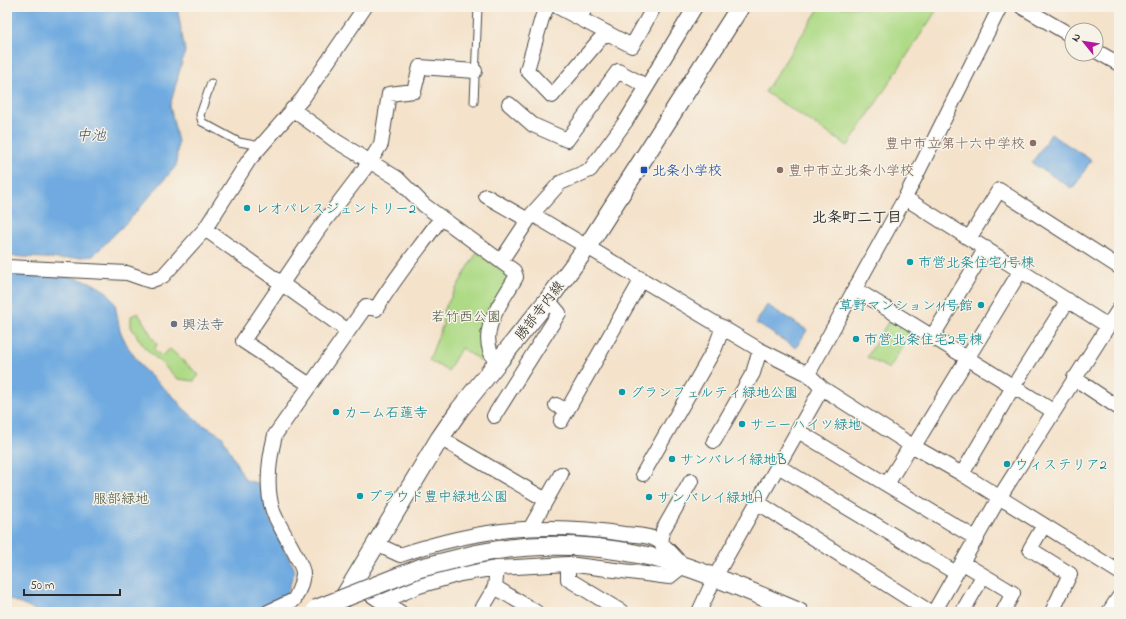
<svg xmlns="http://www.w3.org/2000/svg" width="1126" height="619" viewBox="0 0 1126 619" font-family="'Indie Flower','Klee One',sans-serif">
  <rect width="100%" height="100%" fill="#f7f3e8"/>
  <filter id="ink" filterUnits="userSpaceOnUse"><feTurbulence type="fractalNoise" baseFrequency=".025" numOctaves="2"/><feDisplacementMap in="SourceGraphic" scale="8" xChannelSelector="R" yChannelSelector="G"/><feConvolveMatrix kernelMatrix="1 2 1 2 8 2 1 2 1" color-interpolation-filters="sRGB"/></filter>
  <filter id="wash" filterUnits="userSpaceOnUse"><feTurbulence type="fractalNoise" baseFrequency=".012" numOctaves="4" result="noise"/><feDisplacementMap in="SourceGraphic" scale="16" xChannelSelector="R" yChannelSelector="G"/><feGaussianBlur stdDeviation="0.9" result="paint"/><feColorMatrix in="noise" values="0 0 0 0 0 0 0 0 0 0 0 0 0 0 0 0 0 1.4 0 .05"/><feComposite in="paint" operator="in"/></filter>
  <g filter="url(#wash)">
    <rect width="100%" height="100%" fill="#f4e2ca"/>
    <path fill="#aeda86" stroke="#6c8258" d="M 820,7 L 938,8 L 848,146 L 765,92 Z
      M 477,252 L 511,278 L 487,357 L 483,362 L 461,348 L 448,371 L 429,360 L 443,324 L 442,313 Z
      M 138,313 L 157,345 L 154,349 L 161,356 L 170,349 L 199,375 L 194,381 L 178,379 L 144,347 L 131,327 L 131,316 Z
      M 891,317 L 912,330 L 889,369 L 867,357 Z"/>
    <path fill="#6faae0" stroke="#4d6a86" d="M 7,7 L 175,7 L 178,12 L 185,51 L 170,106 L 178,142 L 176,166 L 131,218 L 93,256 L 62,259 L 7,256 Z
      M 1051,134 L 1091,160 L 1073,189 L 1032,163 Z
      M 7,274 L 71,277 L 90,282 L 107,292 L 115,304 L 120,331 L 128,347 L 144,370 L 175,398 L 182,407 L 200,423 L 222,436 L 245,480 L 261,484 C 264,515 281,543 295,570 L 286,597 L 251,612 L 39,612 L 7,598 Z
      M 767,305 L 807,330 L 796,348 L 756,323 Z"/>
  </g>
  <g filter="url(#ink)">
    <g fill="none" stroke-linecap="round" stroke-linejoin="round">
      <g stroke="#494643" stroke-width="9">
        <path id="service" d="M 211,83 L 200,115 L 202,122 L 239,142 L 261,146
          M 474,102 L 478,7"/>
      </g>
      <g stroke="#494643" stroke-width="16">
        <path id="minor" d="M 547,7 L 542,18 L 527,70 L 552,96 L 606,32
          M 558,7 L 632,46 L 654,7
          M 1022,7 L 1072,36
          M 580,18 L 586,7
          M 1096,51 L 1119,64
          M 509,104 L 533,125 L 567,140 L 618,71 L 646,86
          M 292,109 L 336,141 L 397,178 L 424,205 L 514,271 L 516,277 C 501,304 474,334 497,363
          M 486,196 L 528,220
          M 905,198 L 1108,326
          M 532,214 L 760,350 L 808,374 L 822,388 L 911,445 L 962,474 L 1119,572
          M 205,229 L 348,331
          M 970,237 L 999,190 L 1119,267
          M 501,261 L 532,214 L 560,183 L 590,170 L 626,121 L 695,7
          M 7,267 L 127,273 L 150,281 L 163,276 L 205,229 L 249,160 L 303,98 L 365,7
          M 855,289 L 1053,411
          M 932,337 L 986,248
          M 808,374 L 905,198 L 1000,7
          M 1074,378 L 1119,408
          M 310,385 L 243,341 L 318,230 L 369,163 L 381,144 L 389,94 L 414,91 L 420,67 L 475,71
          M 556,405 L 567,411
          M 494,416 L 559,313 L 548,300
          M 561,421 L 642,279
          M 798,431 L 977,539
          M 440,438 L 546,500
          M 714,441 L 753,373 L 760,350
          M 914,446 L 1021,270
          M 778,466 L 956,573
          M 643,474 L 715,348 L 723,327
          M 962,474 L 1013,387 L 1068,300
          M 887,484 L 911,445
          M 757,502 L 930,612
          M 1044,525 L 1030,549 L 1070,574 L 1052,612
          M 531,527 L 561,474
          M 661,544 L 663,530 L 691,481
          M 963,563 L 1013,593 L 1003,612
          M 568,564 L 568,579 L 622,612
          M 358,586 L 382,602 L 419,586 L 460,574 L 497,568 L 568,564 L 669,577 L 683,566 C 675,557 666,546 657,540 C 649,535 633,535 624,534 C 544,521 477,529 400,555 L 376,544
          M 495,587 L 536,612
          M 382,602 L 400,612
          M 964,609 L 983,576
          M 268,612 L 294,600 C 298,593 302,582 303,574 C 304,565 277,524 273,511 C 265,487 269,459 275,435 L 366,306 L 376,309 C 395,277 419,249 441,218
          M 480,612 L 495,587 L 497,568
          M 699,612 L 715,577 L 822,388
          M 934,612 L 999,498 L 1119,309
          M 1109,612 L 1119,597"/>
      </g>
      <g stroke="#494643" stroke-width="20">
        <path id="tertiary" d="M 476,554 C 540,540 611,544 674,563 C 717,576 758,595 799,612
          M 335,612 L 440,438 L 460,409 L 548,300 L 587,247 L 740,7"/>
      </g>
      <use href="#service" stroke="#fff" stroke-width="7"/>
      <use href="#minor" stroke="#fff" stroke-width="14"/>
      <use href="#tertiary" stroke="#fff" stroke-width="18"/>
      <g stroke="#494643" stroke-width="20" stroke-linecap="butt">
        <path id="tertiary-bridge" d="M 316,609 L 420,568 L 476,554"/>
      </g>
      <use href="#tertiary-bridge" stroke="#fff" stroke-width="18"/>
    </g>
  </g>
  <g fill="#8d6e63" stroke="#f7f3e8" stroke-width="1.5">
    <circle cx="1033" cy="143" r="4"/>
    <circle cx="780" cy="170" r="4"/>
  </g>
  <rect fill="#1a4fb4" stroke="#f7f3e8" stroke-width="1.5" x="640" y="166" width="8" height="8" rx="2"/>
  <g fill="#0f9aa8" stroke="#f7f3e8" stroke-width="1.5">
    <circle cx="247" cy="208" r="4"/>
    <circle cx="910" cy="262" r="4"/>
    <circle cx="981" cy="305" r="4"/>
    <circle cx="856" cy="339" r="4"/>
    <circle cx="622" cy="392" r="4"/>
    <circle cx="336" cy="412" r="4"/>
    <circle cx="742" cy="424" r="4"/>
    <circle cx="672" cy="459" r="4"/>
    <circle cx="1007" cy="464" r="4"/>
    <circle cx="360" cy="496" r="4"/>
    <circle cx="649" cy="497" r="4"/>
  </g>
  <circle fill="#6b7280" stroke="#f7f3e8" stroke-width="1.5" cx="174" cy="324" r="4"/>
  <g text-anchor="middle" stroke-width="3" stroke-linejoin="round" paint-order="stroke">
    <g font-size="14" fill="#785e54" stroke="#f7f3e8" text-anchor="end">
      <text x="1025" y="148">豊中市立第十六中学校</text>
      <text x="788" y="175" text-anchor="start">豊中市立北条小学校</text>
    </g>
    <g font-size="14" fill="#164399" stroke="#f7f3e8" text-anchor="start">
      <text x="652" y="175">北条小学校</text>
    </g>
    <g font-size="14" fill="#0d838f" stroke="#f7f3e8" text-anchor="start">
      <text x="255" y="213">レオパレスジェントリー2</text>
      <text x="918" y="267">市営北条住宅1号棟</text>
      <text x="973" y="310" text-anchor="end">草野マンション11号館</text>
      <text x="864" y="344">市営北条住宅2号棟</text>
      <text x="630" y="397">グランフェルティ緑地公園</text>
      <text x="344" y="417">カーム石蓮寺</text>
      <text x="750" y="429">サニーハイツ緑地</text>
      <text x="680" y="464">サンバレイ緑地B</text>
      <text x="1015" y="469">ウィステリア2</text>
      <text x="368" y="501">プラウド豊中緑地公園</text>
      <text x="657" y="502">サンバレイ緑地A</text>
    </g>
    <g font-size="14" fill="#2b2b2b" stroke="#f7f3e8">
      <text transform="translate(539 310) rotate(-52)" y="5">勝部寺内線</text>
    </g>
    <g font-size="14" fill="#4c5742" stroke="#f7f3e8">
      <text x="466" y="321">若竹西公園</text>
      <text x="121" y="503">服部緑地</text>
    </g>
    <g font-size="14" fill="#5b616d" stroke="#f7f3e8" text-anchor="start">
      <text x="182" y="329">興法寺</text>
    </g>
    <g font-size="15" font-style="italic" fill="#43576a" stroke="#f7f3e8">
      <text x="91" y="140">中池</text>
    </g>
    <g font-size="15" font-weight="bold" fill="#2b2b2b" stroke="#f7f3e8">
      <text x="857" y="222">北条町二丁目</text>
    </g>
  </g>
  <rect width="1126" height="619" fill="none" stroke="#f7f3e8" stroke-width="24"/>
  <g transform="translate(1084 42) rotate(300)"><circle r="19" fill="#f7f3e8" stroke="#a5a39c"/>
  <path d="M0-3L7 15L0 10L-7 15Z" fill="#b5179e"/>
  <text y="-6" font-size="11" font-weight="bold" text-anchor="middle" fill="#2b2b2b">N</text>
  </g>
  <path d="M24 589v6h96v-6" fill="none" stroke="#2b2b2b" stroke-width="2"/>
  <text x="30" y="589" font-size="12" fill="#2b2b2b" stroke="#f7f3e8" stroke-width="3" paint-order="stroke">50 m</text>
</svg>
